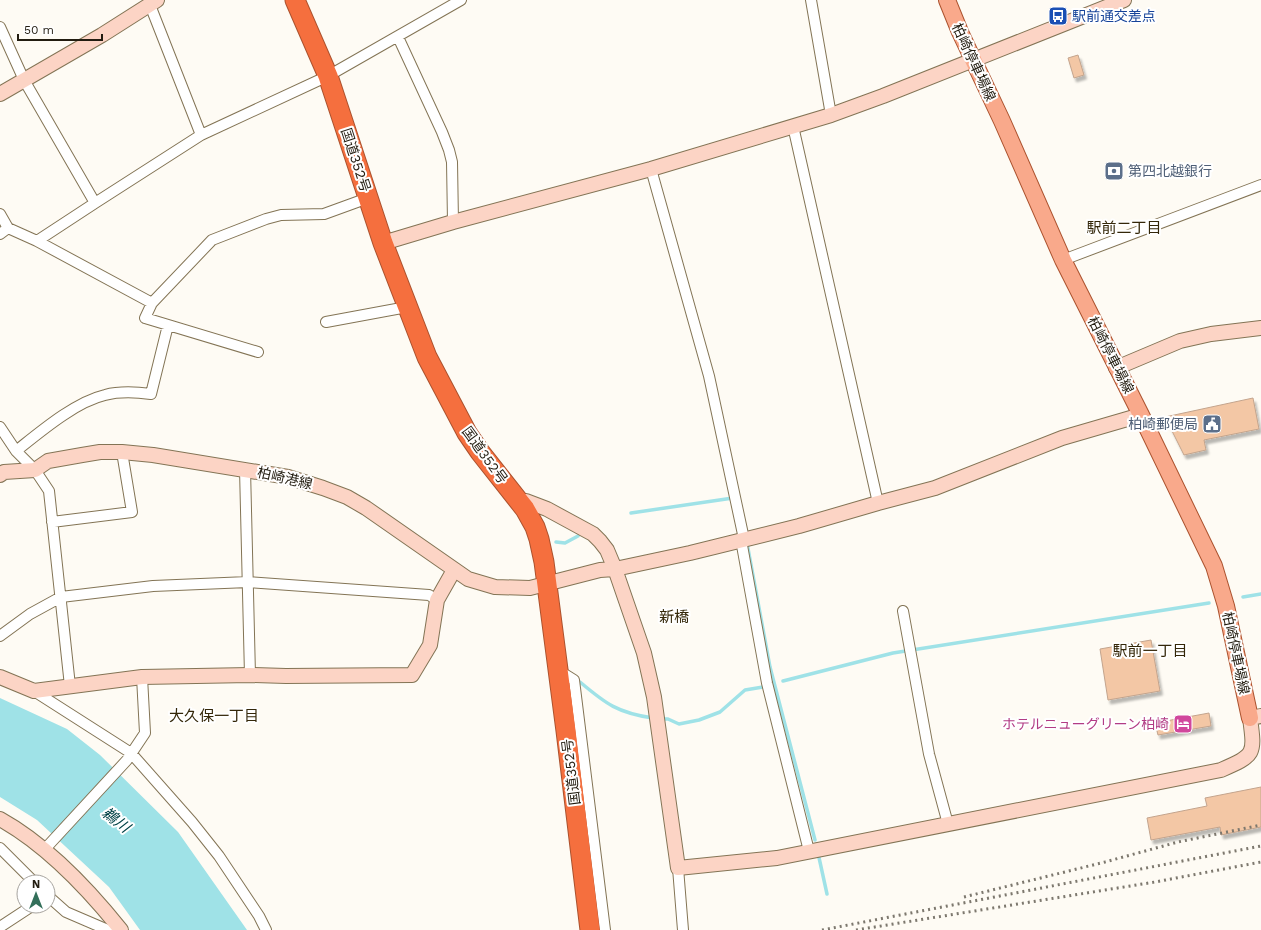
<svg xmlns="http://www.w3.org/2000/svg" width="1261" height="930" viewBox="0 0 1261 930" font-family="'Work Sans','Noto Sans JP',sans-serif">
  <defs>
    <filter id="shadow"><feDropShadow dx="2.5" dy="4" stdDeviation="1" flood-color="#0004"/></filter>
  </defs>
  <rect width="100%" height="100%" fill="#fefbf4"/>
  <path fill="#9fe2e7" d="M 0,698 L 67,729 L 100,755 L 178,832 L 247,930 L 140,930 L 109,887 L 37,820 L 0,797 Z"/>
  <g fill="none" stroke-linecap="round" stroke-linejoin="round">
    <path stroke="#9fe2e7" stroke-width="3.5" d="M 631,513 L 733,498
      M 556,542 L 565,543 L 578,536
      M 747,543 L 770,667 L 815,840
      M 1243,597 L 1261,594
      M 783,681 L 893,653 L 1209,603
      M 580,682 C 606,704 618,713 653,718
      M 661,719 L 668,719 L 679,724 L 699,720 L 720,712 L 745,690 L 763,687
      M 818,853 L 827,894"/>
  </g>
  <path fill="#f3c7a5" stroke="#c3a48d" filter="url(#shadow)" d="M 1078,55 L 1084,75 L 1074,78 L 1068,58 Z
    M 1253,398 L 1259,429 L 1204,440 L 1206,450 L 1184,455 L 1165,417 Z
    M 1151,640 L 1160,691 L 1108,700 L 1100,649 Z
    M 1209,713 L 1211,726 L 1158,735 L 1155,723 Z
    M 1261,787 L 1261,827 L 1221,835 L 1220,827 L 1151,840 L 1147,818 L 1207,806 L 1205,798 Z"/>
  <g fill="none" stroke-linecap="round" stroke-linejoin="round">
    <g stroke="#837455" stroke-width="12">
      <path id="street" d="M 811,0 L 831,115
        M 150,5 L 201,135
        M 0,27 L 24,80 L 95,203 L 201,135 L 328,76 L 461,0
        M 398,37 L 442,132 L 449,150 L 452,162 L 453,222
        M 793,126 L 878,503
        M 651,169 L 709,376 L 744,539
        M 0,214 L 8,228
        M 0,234 L 8,228 L 37,241 L 152,303 L 212,240 L 266,219 L 281,215 L 324,214 L 368,198
        M 37,241 L 95,203
        M 1063,260 L 1261,185
        M 152,303 L 145,318 L 258,352
        M 326,322 L 407,307
        M 0,427 L 16,451 L 35,470 L 49,491 L 70,686
        M 16,451 C 40,432 75,402 105,395 C 120,391 136,392 151,394 L 168,325
        M 245,469 L 250,675
        M 52,522 L 132,512 L 122,452
        M 741,540 L 767,683 L 809,851
        M 903,611 L 929,754 L 948,824
        M 0,636 L 30,614 L 61,597 L 153,586 L 248,582 L 429,595 L 437,600
        M 558,670 L 574,680 L 605,930
        M 34,691 L 131,753 L 192,822 L 219,856 L 259,916 L 266,930
        M 0,848 L 34,882
        M 44,850 L 127,760 L 145,733 L 142,677
        M 678,868 L 683,930
        M 48,896 L 66,912 L 108,930
        M 0,927 L 32,906"/>
    </g>
    <g stroke="#837455" stroke-width="16">
      <path id="secondary" d="M 0,94 L 102,35 L 157,0
        M 383,243 L 453,222 L 651,169 L 831,115 L 883,96 L 1124,0
        M 1116,368 L 1180,341 L 1211,334 L 1261,328
        M 0,475 L 4,472 L 35,470 L 48,461 L 82,455 L 100,452 L 122,452 L 153,455 L 288,477 L 323,488 L 347,497 L 366,508 L 468,579 L 495,587 L 530,588 L 600,570 L 615,569 L 690,553 L 799,526 L 878,503 L 935,488 L 1062,438 L 1141,415
        M 520,502 L 526,501 L 547,509 L 593,534 L 600,541 L 607,550 L 615,569 L 644,653 L 654,697 L 678,868 L 777,858 L 1221,770 C 1255,755 1255,755 1250,718 L 1261,716
        M 0,677 L 34,691 L 142,677 L 250,675 L 286,676 L 412,675 L 430,645 L 437,600 L 454,570
        M 0,819 C 45,844 89,890 121,930"/>
    </g>
    <g stroke="#ab522e" stroke-width="18">
      <path id="primary" d="M 947,0 L 960,32 L 1002,121 L 1063,260 L 1141,415 L 1214,566 L 1226,606 L 1250,718"/>
    </g>
    <g stroke="#ab522e" stroke-width="21">
      <path id="highway" d="M 295,0 L 328,76 L 383,243 L 427,357 L 467,433 L 480,452 L 525,509 L 535,527 L 539,539 L 544,562 L 566,731 L 590,930"/>
    </g>
    <use href="#street" stroke="#fff" stroke-width="10"/>
    <use href="#secondary" stroke="#fcd4c5" stroke-width="14"/>
    <use href="#primary" stroke="#f9a98b" stroke-width="16"/>
    <use href="#highway" stroke="#f56f3e" stroke-width="19"/>
    <path stroke="#7d786e" stroke-width="3" stroke-dasharray="2 4" stroke-linecap="butt" d="M 964,897 L 1105,862 L 1178,842 L 1261,825
      M 822,930 L 1261,846
      M 856,930 L 1155,882 L 1261,862"/>
  </g>
  <defs>
    <g id="bus-square" transform="scale(1)"><rect x="-9" y="-9" width="18" height="18" rx="4" fill="#1a4fb4" stroke="#fff"/><path d="M-5-6H5V4H4V6H2V4H-2V6H-4V4H-5ZM-3.5-4V0h7V-4ZM-3.5 1.2v1.5H-2V1.2ZM2 1.2v1.5H3.5V1.2Z" fill="#fff"/></g>
    <g id="bank-square" transform="scale(1)"><rect x="-9" y="-9" width="18" height="18" rx="4" fill="#5c6f8a" stroke="#fff"/><path d="M-6-4H6V4H-6ZM0-2.3a2.3 2.3 0 1 0 0 4.6a2.3 2.3 0 1 0 0-4.6Z" fill="#fff"/></g>
    <g id="civic-square" transform="scale(1)"><rect x="-9" y="-9" width="18" height="18" rx="4" fill="#5c6f8a" stroke="#fff"/><path d="M-.6-6.5H3V-4.5H.6V-3L4-1V1h2V6H-6V1h2V-1L-.6-3ZM-1.2 2.5V6h2.4V2.5Z" fill="#fff"/></g>
    <g id="hotel-square" transform="scale(1)"><rect x="-9" y="-9" width="18" height="18" rx="4" fill="#d1479c" stroke="#fff"/><path d="M-6-4.5h1.5V1H6V5H4.5V3h-9V5H-6ZM-4 0a1.8 1.8 0 1 1 3.6 0ZM.5 0V-2.5h3Q6-2.5 6 0Z" fill="#fff"/></g>
  </defs>
  <g fill-rule="evenodd">
    <use href="#bus-square" x="1058" y="16"/>
    <use href="#bank-square" x="1114" y="171"/>
    <use href="#civic-square" x="1212" y="424"/>
    <use href="#hotel-square" x="1183" y="724"/>
  </g>
  <g text-anchor="middle" stroke-width="4" stroke-linejoin="round" paint-order="stroke">
    <g font-size="14" fill="#164399" stroke="#fff" text-anchor="start">
      <text x="1072" y="21">駅前通交差点</text>
    </g>
    <g font-size="14" fill="#221c10" stroke="#fff">
      <text transform="translate(974 62) rotate(65)" y="5">柏崎停車場線</text>
      <text transform="translate(356 160) rotate(72)" y="5">国道352号</text>
      <text transform="translate(1111 355) rotate(63)" y="5">柏崎停車場線</text>
      <text transform="translate(485 455) rotate(54)" y="5">国道352号</text>
      <text transform="translate(285 478) rotate(13)" y="5">柏崎港線</text>
      <text transform="translate(1236 653) rotate(78)" y="5">柏崎停車場線</text>
      <text transform="translate(571 772) rotate(-97)" y="5">国道352号</text>
    </g>
    <g font-size="14" fill="#4e5e75" stroke="#fff" text-anchor="start">
      <text x="1128" y="176">第四北越銀行</text>
      <text x="1198" y="429" text-anchor="end">柏崎郵便局</text>
    </g>
    <g font-size="14" fill="#b23c85" stroke="#fff" text-anchor="end">
      <text x="1169" y="729">ホテルニューグリーン柏崎</text>
    </g>
    <g font-size="15" fill="#342709" stroke="#fff">
      <text x="1124" y="233">駅前二丁目</text>
      <text x="674" y="622">新橋</text>
      <text x="1150" y="656">駅前一丁目</text>
      <text x="214" y="721">大久保一丁目</text>
    </g>
    <g font-size="15" font-style="italic" fill="#004145" stroke="#fff">
      <text transform="translate(116 820) rotate(38)" y="5">鵜川</text>
    </g>
  </g>
  <g transform="translate(36 894)"><circle r="19" fill="#ffffff" stroke="#a7a49f"/>
  <path d="M0-3L7 15L0 10L-7 15Z" fill="#336f5a"/>
  <text y="-6" font-size="11" font-weight="bold" text-anchor="middle" fill="#221c10">N</text>
  </g>
  <path d="M18 34v6h84v-6" fill="none" stroke="#221c10" stroke-width="2"/>
  <text x="24" y="34" font-size="12" fill="#221c10" stroke="#ffffff" stroke-width="3" paint-order="stroke">50 m</text>
</svg>
